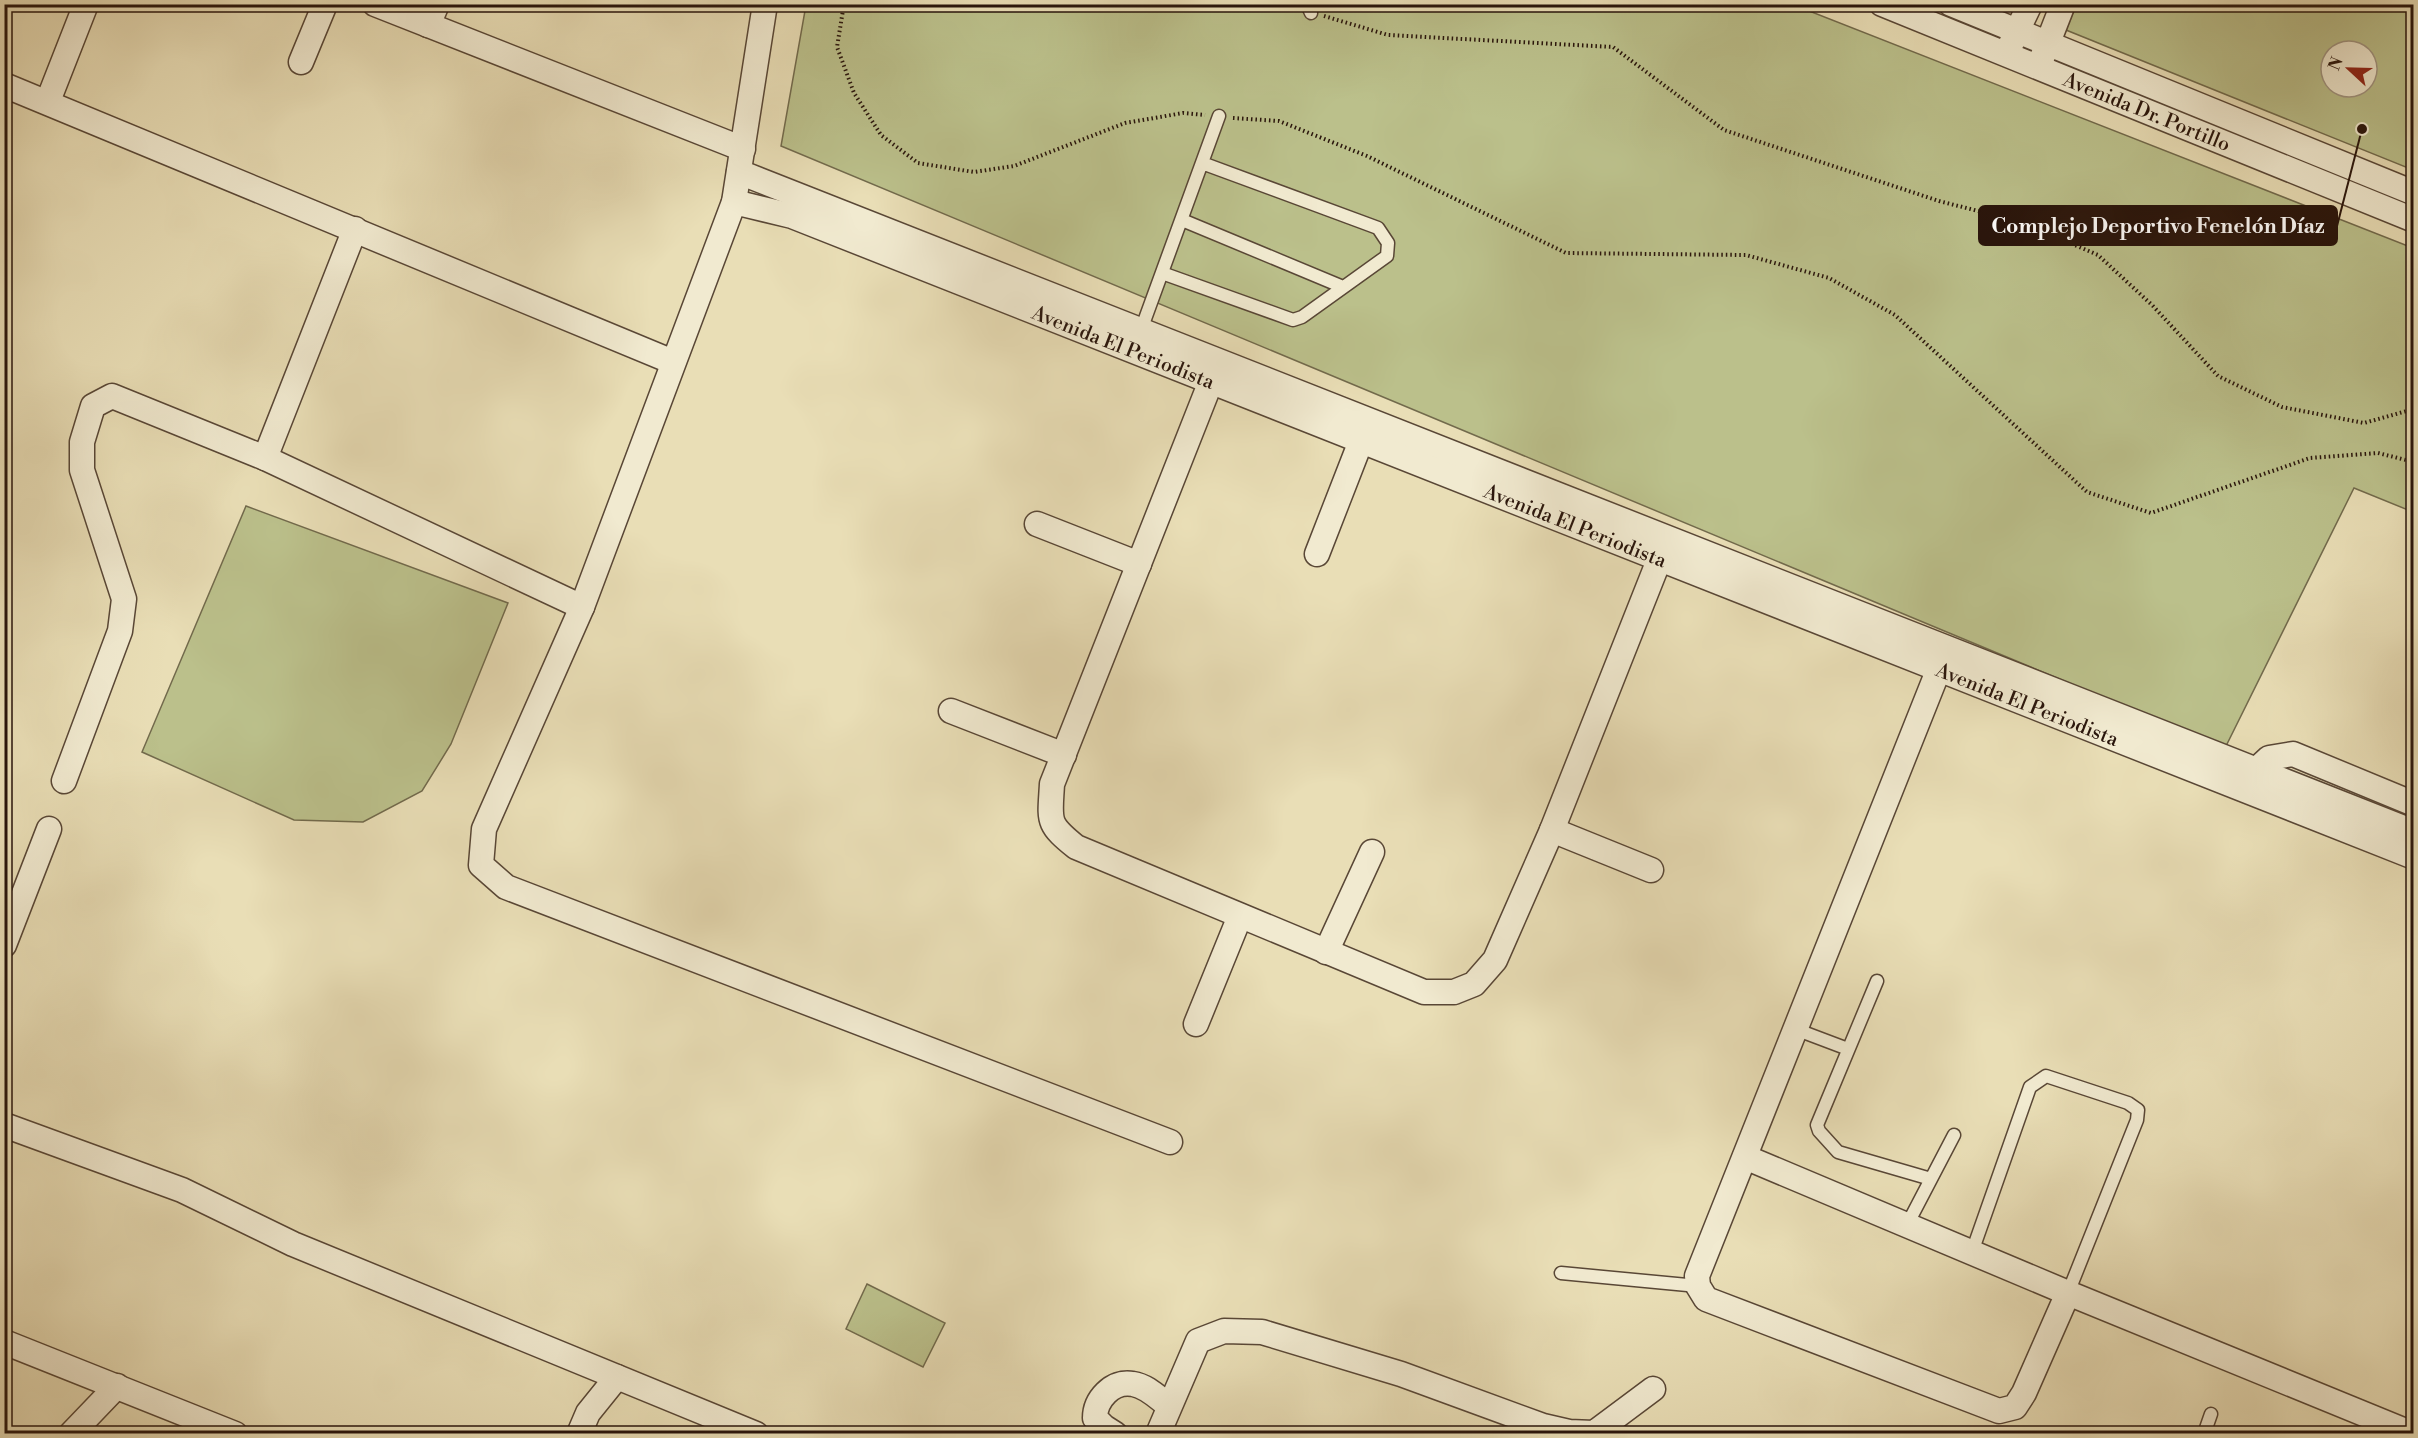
<svg xmlns="http://www.w3.org/2000/svg" width="2418" height="1438" viewBox="0 0 2418 1438" font-family="'Libre Bodoni',serif">
  <rect width="100%" height="100%" fill="#e9deb6"/>
  <filter id="stains"><feTurbulence type="fractalNoise" baseFrequency=".00333" numOctaves="4"/><feColorMatrix values="0 0 0 0 .2 0 0 0 0 .09 0 0 0 0 .02 0 0 0 .5 -.17"/></filter>
  <radialGradient id="worn" r=".72"><stop offset=".6" stop-color="#630" stop-opacity="0"/><stop offset="1" stop-color="#630" stop-opacity=".3"/></radialGradient>
  <path fill="#bbc08b" stroke="#726a4c" stroke-width="1.5" fill-rule="evenodd" d="M 806,5 L 1794,5 L 2413,248 L 2413,512 L 2354,488 L 2225,748 L 781,146 Z
    M 2076,5 L 2413,5 L 2413,170 L 2066,30 ZM 2331,51 L 2367,51 L 2367,87 L 2331,87 Z
    M 246,506 L 508,603 L 451,744 L 422,791 L 363,822 L 294,820 L 142,752 Z
    M 867,1284 L 945,1323 L 923,1367 L 846,1329 Z"/>
  <g fill="none" stroke-linecap="round" stroke-linejoin="round">
    <g stroke="#594736" stroke-width="15">
      <path id="lane" d="M 1307,4 L 1311,13
        M 1182,220 L 1343,287
        M 1162,273 L 1293,320 L 1302,317 L 1387,256 L 1388,243 L 1378,228 L 1202,163
        M 1141,330 L 1219,116
        M 1877,981 L 1817,1125 L 1819,1131 L 1838,1152 L 1931,1179
        M 1795,1029 L 1848,1049
        M 1907,1225 L 1954,1135
        M 1972,1252 L 2030,1087 L 2046,1076 L 2128,1103 L 2138,1110 L 2137,1120 L 2068,1293
        M 1561,1273 L 1698,1286
        M 2204,1434 L 2211,1414"/>
    </g>
    <g stroke="#594736" stroke-width="27">
      <g id="street">
        <path d="M 375,4 L 743,149"/>
        <path d="M 765,4 L 734,202 L 582,607 L 484,829 L 481,865 L 506,887 L 1170,1142"/>
        <path id="s1" d="M 1882,4 L 2414,220"/>
        <path d="M 1951,4 L 2414,193"/>
        <path d="M 428,25 L 437,4"/>
        <path d="M 2010,46 L 2030,4"/>
        <path d="M 2042,58 L 2063,4"/>
        <path d="M 301,62 L 325,4"/>
        <path d="M 4,85 L 673,362"/>
        <path d="M 48,101 L 86,4"/>
        <path d="M 739,172 L 2414,832"/>
        <path id="s2" d="M 734,202 L 792,216 L 2414,857"/>
        <path d="M 1217,366 L 1052,784 C 1050,821 1046,823 1076,847 L 1424,992 L 1454,992 L 1474,984 L 1495,960 L 1552,830 L 1665,545"/>
        <path d="M 265,458 L 355,229"/>
        <path d="M 1037,524 L 1139,564"/>
        <path d="M 1317,554 L 1361,441"/>
        <path d="M 1944,656 L 1697,1276 L 1698,1286 L 1706,1299 L 1999,1411 L 2015,1407 L 2024,1393 L 2068,1293"/>
        <path d="M 951,711 L 1064,755"/>
        <path d="M 2256,770 L 2269,758 L 2293,754 L 2414,804"/>
        <path d="M 64,781 L 120,631 L 124,599 L 82,470 L 82,442 L 93,406 L 112,396 L 265,458 L 582,607"/>
        <path d="M 1552,830 L 1651,870"/>
        <path d="M 4,945 L 49,829"/>
        <path d="M 1326,952 L 1372,852"/>
        <path d="M 1196,1024 L 1240,916"/>
        <path d="M 4,1125 L 182,1190 L 293,1244 L 756,1434"/>
        <path d="M 1745,1157 L 2068,1293 L 2413,1434"/>
        <path d="M 4,1342 L 235,1434"/>
        <path d="M 71,1434 L 117,1386"/>
        <path d="M 579,1434 L 588,1413 L 617,1377"/>
        <path d="M 1115,1434 L 1104,1427 L 1095,1418 C 1095,1400 1112,1380 1133,1384 C 1147,1386 1158,1398 1169,1406"/>
        <path d="M 1158,1434 L 1198,1341 L 1224,1331 L 1262,1332 L 1401,1374 L 1543,1426 L 1569,1432 L 1594,1433 L 1653,1389"/>
      </g>
    </g>
    <path stroke="#29150c" stroke-width="4" stroke-dasharray="1.5 3" stroke-linecap="butt" d="M 844,4 L 837,47 L 854,93 L 881,135 L 918,163 L 974,172 L 1014,166 L 1125,123 L 1183,113 L 1205,115
      M 1324,16 L 1388,35 L 1613,47 L 1724,130 L 1939,201 L 2021,222 L 2098,255 L 2152,305 L 2218,376 L 2282,407 L 2364,423 L 2414,409
      M 1233,118 L 1279,121 L 1367,156 L 1566,253 L 1746,255 L 1829,278 L 1895,315 L 2087,492 L 2151,513 L 2310,458 L 2378,453 L 2414,462"/>
    <use href="#lane" stroke="#f1ead0" stroke-width="12"/>
    <use href="#street" stroke="#f1ead0" stroke-width="24"/>
  </g>
  <g text-anchor="middle" stroke-width="4.5" stroke-linejoin="round" paint-order="stroke">
    <g font-size="20" fill="#29150c" stroke="#f1ead0">
      <text dy="7" stroke="none"><textPath href="#s1" startOffset="286">Avenida Dr. Portillo</textPath></text>
      <text dy="7" stroke="none"><textPath href="#s2" startOffset="416">Avenida El Periodista</textPath></text>
      <text dy="7" stroke="none"><textPath href="#s2" startOffset="902">Avenida El Periodista</textPath></text>
      <text dy="7" stroke="none"><textPath href="#s2" startOffset="1388">Avenida El Periodista</textPath></text>
    </g>
  </g>
  <path fill="none" stroke="#29150c" stroke-width="2" d="M2362 129L2337 226"/>
  <circle fill="#29150c" stroke="#f1ead0" stroke-width="2" cx="2362" cy="129" r="6"/>
  <rect fill="#29150c" stroke="#29150c" stroke-width="2" x="1979" y="206" width="358" height="39" rx="6"/>
  <g font-size="21" text-anchor="middle" font-weight="bold" fill="#fff">
    <text x="2158" y="233">Complejo Deportivo Fenelón Díaz</text>
  </g>
  <rect width="2418" height="1438" fill="none" stroke="#e9deb6" stroke-width="24"/>
  <rect x="6" y="6" width="2406" height="1426" fill="none" stroke="#29150c" stroke-width="3"/>
  <rect x="12" y="12" width="2394" height="1414" fill="none" stroke="#29150c" stroke-width="1.5"/>
  <g transform="translate(2349 69) rotate(292)"><circle r="28" fill="#f1ead0" stroke="#a19582" stroke-width="1.5"/>
  <path d="M0-4.5L10 22L0 15L-10 22Z" fill="#8f2418"/>
  <text y="-9" font-size="16" font-weight="bold" text-anchor="middle" fill="#29150c">N</text>
  </g>
  <rect width="100%" height="100%" filter="url(#stains)"/>
  <rect width="100%" height="100%" fill="url(#worn)"/>
</svg>
